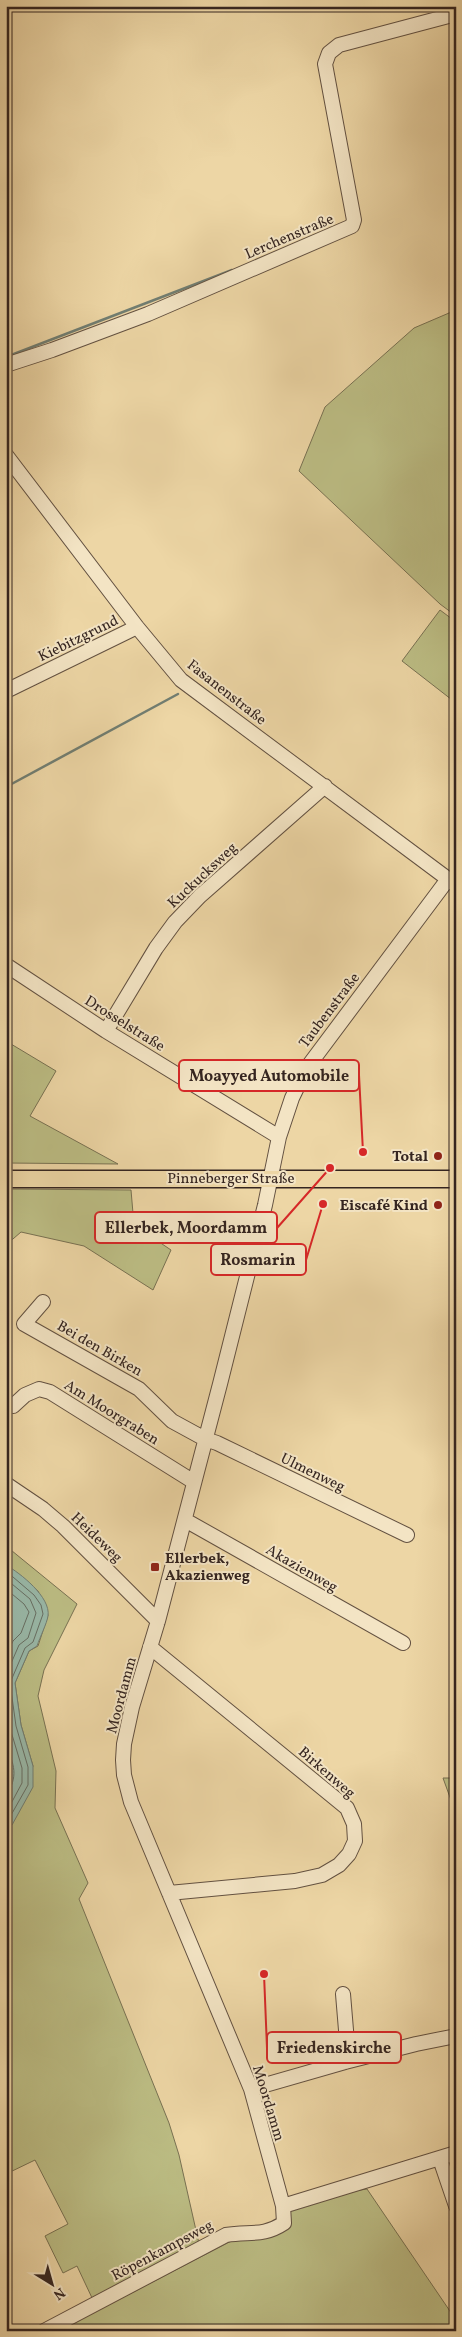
<svg xmlns="http://www.w3.org/2000/svg" width="462" height="2337" viewBox="0 0 462 2337" font-family="Vollkorn,serif">
  <rect width="100%" height="100%" fill="#edd6a5"/>
  <filter id="stains"><feTurbulence type="fractalNoise" baseFrequency=".004" numOctaves="4"/><feColorMatrix values="0 0 0 0 .2 0 0 0 0 .09 0 0 0 0 .02 0 0 0 .5 -.17"/></filter>
  <radialGradient id="worn" r=".72"><stop offset=".6" stop-color="#630" stop-opacity="0"/><stop offset="1" stop-color="#630" stop-opacity=".3"/></radialGradient>
  <path fill="#bcbd84" stroke="#787152" d="M 456,310 L 456,616 L 440,604 L 299,471 L 325,407 L 414,328 Z
    M 440,610 L 456,622 L 456,703 L 402,661 Z
    M 6,1041 L 56,1071 L 30,1116 L 118,1164 L 6,1163 Z
    M 6,1189 L 131,1190 L 134,1225 L 171,1250 L 153,1290 L 84,1246 L 21,1232 L 6,1245 Z
    M 6,1546 L 77,1604 L 44,1670 L 38,1696 L 56,1771 L 55,1808 L 88,1883 L 79,1899 L 169,2123 L 179,2155 L 200,2248 L 93,2300 L 77,2266 L 63,2273 L 45,2236 L 68,2224 L 35,2160 L 6,2174 L 6,1831 L 12,1825 L 33,1766 L 21,1725 L 15,1683 L 29,1651 L 38,1646 L 48,1615 L 38,1591 L 6,1565 Z
    M 443,1778 L 456,1778 L 456,1814 Z
    M 367,2189 L 456,2320 L 456,2331 L 58,2331 L 241,2236 L 271,2235 L 288,2201 Z"/>
  <path fill="#99b9a9" stroke="#717e72" d="M 6,1565 C 20,1573 51,1597 48,1616 C 47,1623 40,1637 37,1646 L 29,1651 L 15,1683 L 21,1725 L 33,1766 L 33,1787 L 12,1825 L 6,1831 Z"/>
  <g fill="none" stroke-linecap="round" stroke-linejoin="round">
    <path stroke="#676f64" stroke-width="1" d="M 6,1571 L 34,1595 L 41,1605 L 43,1614 L 33,1642 L 25,1648 L 10,1683 L 16,1726 L 28,1767 L 28,1785 L 6,1824
      M 6,1579 L 30,1599 L 36,1613 L 28,1638 L 19,1645 L 6,1675
      M 6,1589 L 24,1604 L 29,1612 L 21,1633 L 13,1641 L 6,1656
      M 6,1703 L 10,1728 L 22,1768 L 22,1783 L 6,1813
      M 6,1743 C 14,1767 19,1774 6,1797"/>
    <path stroke="#717e72" stroke-width="2.5" d="M 6,357 L 232,270
      M 6,787 L 178,694"/>
    <g stroke="#635141" stroke-width="16">
      <path id="minor" d="M 6,365 L 52,350 L 148,314 L 352,226 L 354,220 L 325,64 L 329,53 L 339,45 L 456,14
        M 6,455 L 137,627 L 181,680 L 456,885
        M 6,691 L 137,627
        M 6,965 L 106,1031 L 279,1137
        M 106,1031 L 156,948 L 175,922 L 200,896 L 325,786
        M 43,1302 L 24,1324 L 139,1389 L 172,1421 L 205,1439 L 217,1443 L 407,1535
        M 13,1406 L 25,1395 L 39,1389 L 50,1392 L 194,1482
        M 6,1484 L 43,1509 L 63,1526 L 158,1621
        M 185,1520 L 403,1643
        M 150,1647 L 347,1808 L 354,1824 L 355,1841 L 349,1854 L 339,1865 L 322,1875 L 295,1881 L 169,1893
        M 343,1994 L 347,2042 L 345,2062
        M 251,2089 L 345,2062 L 416,2044 L 456,2036
        M 440,2159 L 456,2206
        M 283,2206 L 456,2153
        M 44,2331 L 226,2235 C 249,2231 263,2237 284,2223 L 283,2206 L 251,2089 L 131,1802 L 124,1775 L 123,1760 L 124,1744 L 132,1707 L 158,1621 L 220,1384 L 265,1205 L 279,1137 L 292,1098 L 306,1069 L 448,879"/>
    </g>
    <g stroke="#352520" stroke-width="19">
      <path id="major" d="M 6,1179 L 456,1179"/>
    </g>
    <use href="#minor" stroke="#f3e4c4" stroke-width="14"/>
    <use href="#major" stroke="#edd6a5" stroke-width="16"/>
  </g>
  <g fill="#8f2418" stroke="#f3e4c4" stroke-width="2">
    <circle cx="438" cy="1156" r="5"/>
    <circle cx="438" cy="1205" r="5"/>
    <rect x="150" y="1562" width="10" height="10" rx="2.5"/>
  </g>
  <g text-anchor="middle" stroke-width="4" stroke-linejoin="round" paint-order="stroke">
    <g font-size="15" fill="#352520" stroke="#f3e4c4">
      <text transform="translate(289 236) rotate(-23)" y="5">Lerchenstraße</text>
      <text transform="translate(78 638) rotate(-26)" y="5">Kiebitzgrund</text>
      <text transform="translate(227 692) rotate(38)" y="5">Fasanenstraße</text>
      <text transform="translate(202 875) rotate(-43)" y="5">Kuckucksweg</text>
      <text transform="translate(329 1010) rotate(-53)" y="5">Taubenstraße</text>
      <text transform="translate(125 1023) rotate(32)" y="5">Drosselstraße</text>
      <text x="231" y="1183">Pinneberger Straße</text>
      <text transform="translate(100 1348) rotate(30)" y="5">Bei den Birken</text>
      <text transform="translate(112 1412) rotate(32)" y="5">Am Moorgraben</text>
      <text transform="translate(313 1472) rotate(26)" y="5">Ulmenweg</text>
      <text transform="translate(97 1537) rotate(44)" y="5">Heideweg</text>
      <text transform="translate(302 1568) rotate(30)" y="5">Akazienweg</text>
      <text transform="translate(121 1695) rotate(-75)" y="5">Moordamm</text>
      <text transform="translate(327 1772) rotate(41)" y="5">Birkenweg</text>
      <text transform="translate(269 2103) rotate(73)" y="5">Moordamm</text>
      <text transform="translate(162 2250) rotate(-28)" y="5">Röpenkampsweg</text>
    </g>
    <g font-size="15" font-weight="bold" fill="#352520" stroke="#f3e4c4" text-anchor="end">
      <text x="428" y="1161">Total</text>
      <text x="428" y="1210">Eiscafé Kind</text>
      <text x="165" y="1563" text-anchor="start">Ellerbek,<tspan x="165" dy="17">Akazienweg</tspan></text>
    </g>
  </g>
  <path fill="none" stroke="#d62828" stroke-width="2" d="M363 1152L359 1075M330 1168L277 1228M323 1204L306 1260M264 1974L267 2048"/>
  <g fill="#d62828" stroke="#f3e4c4" stroke-width="2">
    <circle cx="363" cy="1152" r="5"/>
    <circle cx="330" cy="1168" r="5"/>
    <circle cx="323" cy="1204" r="5"/>
    <circle cx="264" cy="1974" r="5"/>
  </g>
  <g fill="#f3e4c4" stroke="#d62828" stroke-width="2">
    <rect x="179" y="1060" width="180" height="31" rx="5"/>
    <rect x="95" y="1212" width="182" height="31" rx="5"/>
    <rect x="211" y="1244" width="95" height="31" rx="5"/>
    <rect x="267" y="2032" width="134" height="31" rx="5"/>
  </g>
  <g font-size="16" text-anchor="middle" font-weight="bold" fill="#352520">
    <text x="269" y="1081">Moayyed Automobile</text>
    <text x="186" y="1233">Ellerbek, Moordamm</text>
    <text x="258" y="1265">Rosmarin</text>
    <text x="334" y="2053">Friedenskirche</text>
  </g>
  <rect width="462" height="2337" fill="none" stroke="#edd6a5" stroke-width="25"/>
  <rect x="8" y="8" width="447" height="2322" fill="none" stroke="#352520" stroke-width="2.5"/>
  <rect x="12" y="12" width="437" height="2312" fill="none" stroke="#352520"/>
  <g transform="translate(52 2284) rotate(143)" stroke="#f3e4c4" stroke-width="4" paint-order="stroke">
  <path d="M0-4L9 19L0 12L-9 19Z" fill="#352520"/>
  <text y="-8" font-size="14" font-weight="bold" text-anchor="middle" fill="#352520">N</text>
  </g>
  <rect width="100%" height="100%" filter="url(#stains)"/>
  <rect width="100%" height="100%" fill="url(#worn)"/>
</svg>
